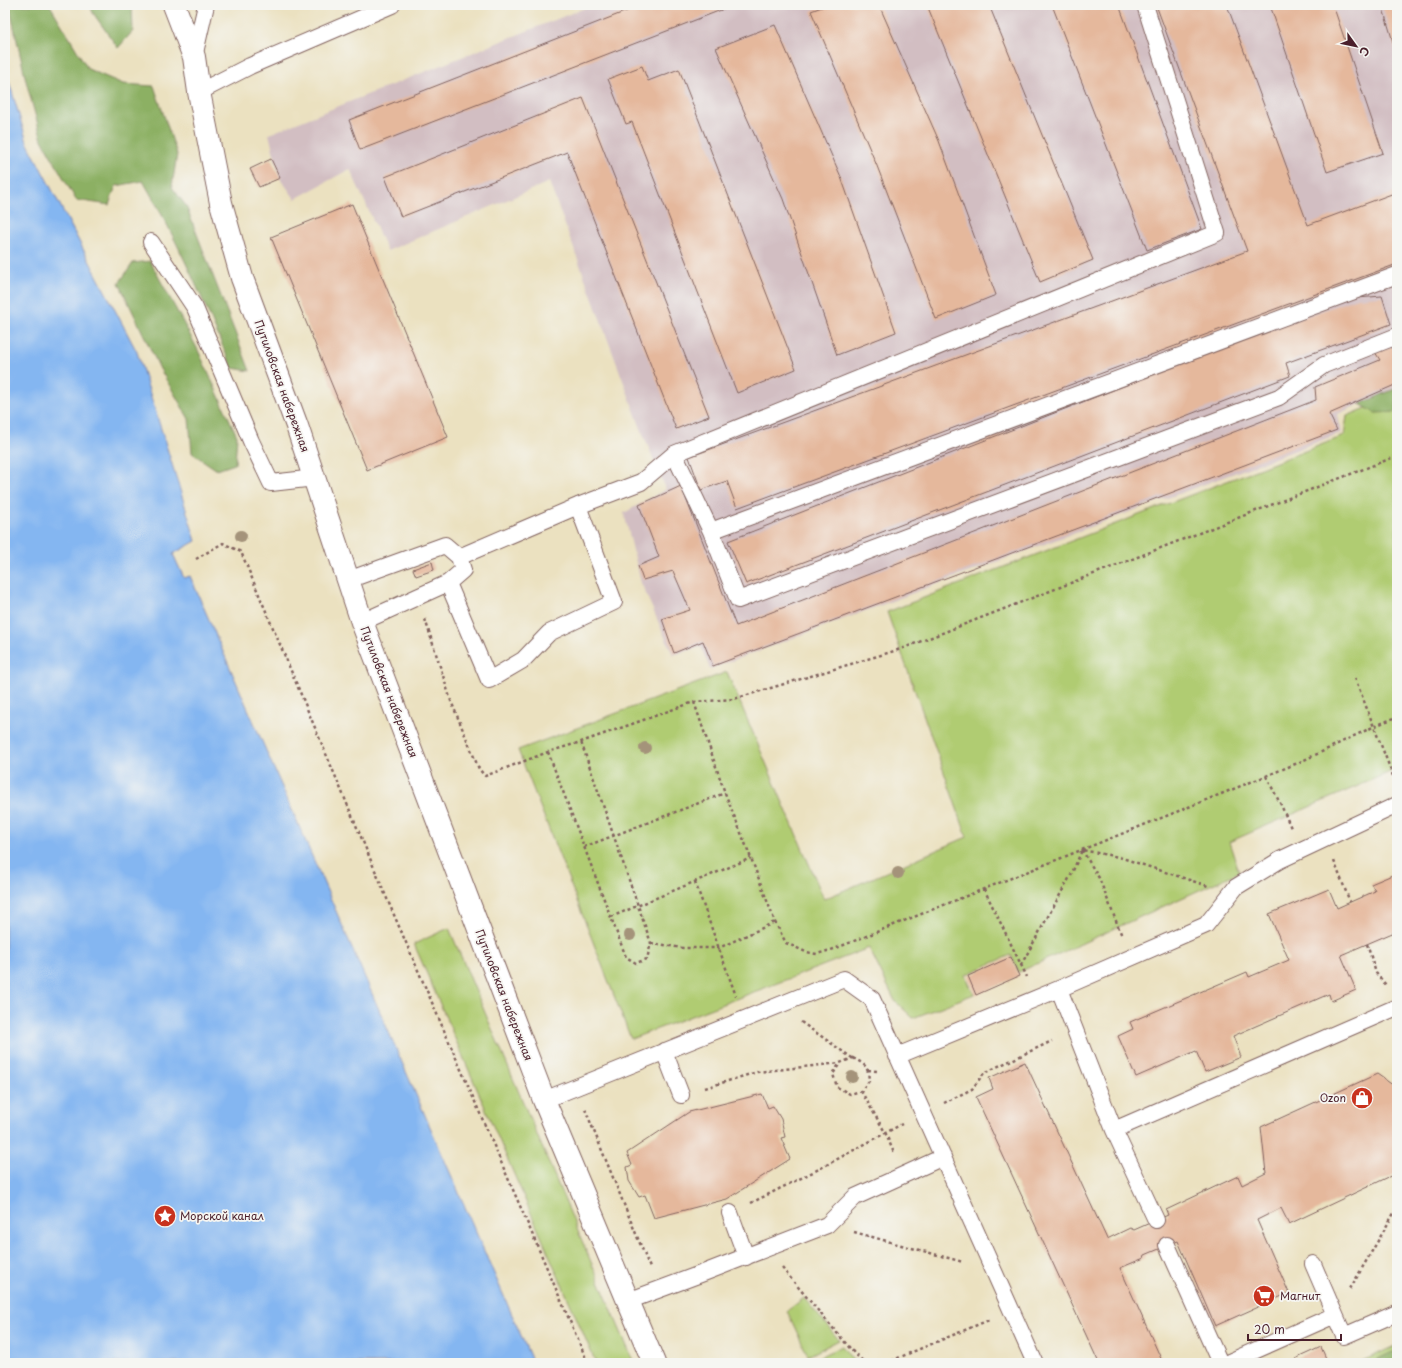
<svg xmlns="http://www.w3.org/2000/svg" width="1402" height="1368" viewBox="0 0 1402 1368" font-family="'Playpen Sans',sans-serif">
  <rect width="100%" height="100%" fill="#f6f6f2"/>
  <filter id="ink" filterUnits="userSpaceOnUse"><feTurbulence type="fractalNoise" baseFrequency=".025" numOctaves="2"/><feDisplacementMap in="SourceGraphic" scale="8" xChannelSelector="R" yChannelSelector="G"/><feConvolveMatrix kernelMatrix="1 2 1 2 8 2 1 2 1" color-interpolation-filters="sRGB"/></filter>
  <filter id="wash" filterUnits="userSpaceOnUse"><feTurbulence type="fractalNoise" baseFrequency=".012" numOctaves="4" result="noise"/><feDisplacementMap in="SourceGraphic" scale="16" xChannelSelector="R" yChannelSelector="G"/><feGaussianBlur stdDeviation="0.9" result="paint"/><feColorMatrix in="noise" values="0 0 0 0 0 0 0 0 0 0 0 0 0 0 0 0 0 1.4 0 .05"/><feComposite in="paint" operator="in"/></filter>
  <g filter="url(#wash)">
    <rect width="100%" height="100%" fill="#ebe1c0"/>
    <path fill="#d2bec2" d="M 592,5 L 1397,5 L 1397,387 L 1338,414 L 1341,433 L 710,669 L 701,647 L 673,655 L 641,583 L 624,513 L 666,489 L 643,434 L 549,182 L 387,251 L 350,169 L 295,199 L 280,178 L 269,134 Z"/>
    <path fill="#b0cc72" stroke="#7d764e" d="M 1397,395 L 1397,769 L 1229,842 L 1239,872 L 1019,972 L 1011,955 L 965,975 L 974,994 L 913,1018 L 895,1001 L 869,948 L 631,1039 L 518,750 L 727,672 L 824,899 L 967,837 L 887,612 L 1344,436 L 1347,416 Z
      M 449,928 L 634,1363 L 596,1363 L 414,944 Z
      M 804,1298 L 839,1340 L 808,1356 L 787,1311 Z
      M 1397,1345 L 1397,1363 L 1358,1363 Z
      M 842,1346 L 855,1363 L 814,1363 L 823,1355 Z"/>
    <path fill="#8cb064" stroke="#6b6848" d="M 9,5 L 50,5 L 88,69 L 123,84 L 154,86 L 177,154 L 172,187 L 186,206 L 250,371 L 232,368 C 205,305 178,240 143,181 L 116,186 L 109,205 L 76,200 L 42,140 L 26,81 Z
      M 90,5 L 132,5 L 133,31 L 118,48 L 93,13 Z
      M 150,261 L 197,348 L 237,436 L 235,464 L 217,470 L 192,453 L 189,419 L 160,369 L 119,283 L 133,263 Z
      M 1397,388 L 1397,412 L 1375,413 L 1360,404 Z
      M 1397,1350 L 1397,1363 L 1369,1363 Z"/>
    <path fill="#84b6f1" stroke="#676a8e" d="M 5,68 L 27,142 L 137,352 L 196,541 L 173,554 L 184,578 L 190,576 L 533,1363 L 5,1363 Z"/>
    <g id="blocks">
      <path fill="#e5b89c" d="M 642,5 L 734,5 L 360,150 L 349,120 Z
        M 827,5 L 879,5 L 939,141 L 996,295 L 936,319 L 877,166 L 811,11 Z
        M 927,5 L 989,5 L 1093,260 L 1040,282 Z
        M 1052,5 L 1119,5 L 1202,229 L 1147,250 Z
        M 1156,5 L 1227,5 L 1308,225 L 1397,192 L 1397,264 L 737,508 L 727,481 L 701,490 L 689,457 L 1247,251 Z
        M 1270,5 L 1333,5 L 1383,153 L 1327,172 Z
        M 1382,5 L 1397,5 L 1397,55 Z
        M 775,25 L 841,177 L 896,332 L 837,355 L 783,199 L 716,48 Z
        M 642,66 L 648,81 L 679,69 L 796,369 L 737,393 L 632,122 L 626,124 L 608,79 Z
        M 583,98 L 709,416 L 676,429 L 567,152 L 401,217 L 385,177 Z
        M 271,159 L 280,178 L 259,187 L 250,169 Z
        M 352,204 L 448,437 L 367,470 L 271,237 Z
        M 1382,296 L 1391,324 L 1286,363 L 1290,376 L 746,584 L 728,541 L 1223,347 L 1357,298 Z
        M 1397,345 L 1397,384 L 1329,414 L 1337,430 L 713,666 L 703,641 L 674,653 L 662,619 L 690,610 L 673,571 L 643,580 L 638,566 L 659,557 L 639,505 L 681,486 L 736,626 L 1316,400 L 1315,387 L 1380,360 L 1375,352 Z
        M 432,562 L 434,570 L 416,576 L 413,569 Z
        M 1397,873 L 1397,931 L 1341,955 L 1356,990 L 1331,1001 L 1329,994 L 1233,1036 L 1241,1057 L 1205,1072 L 1196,1051 L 1136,1077 L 1118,1036 L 1133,1029 L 1130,1022 L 1247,972 L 1249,977 L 1289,960 L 1269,914 L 1329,889 L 1337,908 L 1375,891 L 1371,884 Z
        M 1011,957 L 1019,976 L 976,995 L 968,976 Z
        M 1025,1062 L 1107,1239 L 1130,1228 L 1134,1230 L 1168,1215 L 1166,1210 L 1238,1176 L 1242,1185 L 1266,1173 L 1261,1127 L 1377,1074 L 1397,1088 L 1397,1164 L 1395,1165 L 1397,1173 L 1289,1224 L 1281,1208 L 1257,1220 L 1289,1293 L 1215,1326 L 1178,1241 L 1145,1255 L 1144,1258 L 1120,1268 L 1163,1363 L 1099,1363 L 976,1097 L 993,1089 L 989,1078 Z
        M 762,1094 L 768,1108 L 773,1106 L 781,1119 L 785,1137 L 781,1138 L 790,1159 L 727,1199 L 654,1218 L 645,1195 L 639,1197 L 629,1181 L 627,1167 L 632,1165 L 627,1153 L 689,1112 Z
        M 1321,1347 L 1328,1363 L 1297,1363 L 1295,1359 Z"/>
    </g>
  </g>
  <g filter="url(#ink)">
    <use href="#blocks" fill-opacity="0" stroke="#82635f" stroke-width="1"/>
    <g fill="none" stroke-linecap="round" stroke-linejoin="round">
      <g stroke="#82635f" stroke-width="18">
        <path id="service" d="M 194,57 L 206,5
          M 199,92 L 250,66 L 392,5
          M 151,242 L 195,308 L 251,441 L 271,483 L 315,478
          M 674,454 L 711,531 L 1397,275
          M 711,531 L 738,600 L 1279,397 L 1324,365 L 1397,336
          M 459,557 L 578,506 L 641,482 L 674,454 L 1217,233 L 1145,5
          M 348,580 L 445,545 L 459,557 L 463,570 L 448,583 L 362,622
          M 448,583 L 489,680 L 523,660 L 549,633 L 614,602 L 578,506
          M 1059,989 L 1114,1130 L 1156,1220
          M 664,1051 L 681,1095
          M 897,1056 L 1059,989 L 1206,925 L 1236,887 L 1280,860 L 1397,805
          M 544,1100 L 844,979 L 872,999 L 1035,1363
          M 1114,1130 L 1397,1007
          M 730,1213 L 746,1257
          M 1167,1245 L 1220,1363
          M 1313,1264 L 1335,1315
          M 628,1301 L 706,1272 L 827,1225 L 855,1197 L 943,1157
          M 1227,1363 L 1335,1315 L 1344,1336 L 1397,1313"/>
      </g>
      <g stroke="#82635f" stroke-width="24">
        <path id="minor" d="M 174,5 L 194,57 L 199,92 L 221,203 L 242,278 L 297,426 L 362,622 L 544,1100 L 654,1363"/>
      </g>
      <path stroke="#82635f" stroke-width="2.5" stroke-dasharray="3 3" stroke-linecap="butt" d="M 196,559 L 223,543 L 241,552 L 385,894 L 588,1363
        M 425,619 L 451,701 L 479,769 L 485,776 L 548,752 L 581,742 L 694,702 L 734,699 L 901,649 L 1397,456
        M 1355,678 L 1395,781
        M 694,702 L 725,793 L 751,858 L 775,922 L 786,943 L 806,952 L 817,954 L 834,949 C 986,888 1137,828 1288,767 C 1325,752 1360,731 1397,717
        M 548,752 L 626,957 L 636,963 L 647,959 L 651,943 L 581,742
        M 1266,776 L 1281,805 L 1291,828
        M 584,847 L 725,793
        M 1082,850 L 1099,878 L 1122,936
        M 1334,861 L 1350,902
        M 695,882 L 736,996
        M 984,889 L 1027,977
        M 611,917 L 751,858
        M 651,943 L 683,948 L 719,948 L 775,922
        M 1367,944 L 1376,973 L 1386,985
        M 1021,965 L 1071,875 L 1082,850 L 1119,857 L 1208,886
        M 801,1022 L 852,1058
        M 853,1058 C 866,1065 868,1066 869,1081 L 861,1091 L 850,1094 L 837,1087 L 833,1074 L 840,1063 Z
        M 868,1070 L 877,1071
        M 705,1088 L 757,1072 L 840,1063
        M 861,1091 L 885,1132 L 894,1153
        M 944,1103 L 972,1089 L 984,1073 L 1052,1041
        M 585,1109 L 650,1268
        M 751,1203 L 819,1169 L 902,1124
        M 854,1232 L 963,1262
        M 782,1268 L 854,1353 L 865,1363
        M 1350,1289 L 1397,1208
        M 886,1363 L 989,1320"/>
      <use href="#service" stroke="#fff" stroke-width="16"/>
      <use href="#minor" stroke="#fff" stroke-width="22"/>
    </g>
    <g fill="#a4937a">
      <circle cx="241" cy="536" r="6"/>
      <circle cx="645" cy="748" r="6"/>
      <circle cx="898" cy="873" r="6"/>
      <circle cx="630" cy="935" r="6"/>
      <circle cx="852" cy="1077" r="6"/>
    </g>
  </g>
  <defs>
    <g id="shop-disc" transform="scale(1.15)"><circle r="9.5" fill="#c8321e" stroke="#f6f6f2"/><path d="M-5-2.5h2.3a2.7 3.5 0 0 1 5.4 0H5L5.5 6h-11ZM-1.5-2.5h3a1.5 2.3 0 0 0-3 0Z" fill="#fff"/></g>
    <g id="sight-disc" transform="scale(1.15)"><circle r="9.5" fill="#c8321e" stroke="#f6f6f2"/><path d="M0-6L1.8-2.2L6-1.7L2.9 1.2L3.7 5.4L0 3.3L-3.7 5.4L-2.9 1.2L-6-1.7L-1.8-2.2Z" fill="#fff"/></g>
    <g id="supermarket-disc" transform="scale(1.15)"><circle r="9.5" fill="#c8321e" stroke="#f6f6f2"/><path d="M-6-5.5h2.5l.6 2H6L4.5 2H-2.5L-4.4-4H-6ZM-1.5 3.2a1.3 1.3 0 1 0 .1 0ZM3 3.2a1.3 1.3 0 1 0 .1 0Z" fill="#fff"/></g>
  </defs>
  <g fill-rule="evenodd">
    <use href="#shop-disc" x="1362" y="1098"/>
    <use href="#sight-disc" x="165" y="1216"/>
    <use href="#supermarket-disc" x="1264" y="1296"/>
  </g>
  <g text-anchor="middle" stroke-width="3.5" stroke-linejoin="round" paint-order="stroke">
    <g font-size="11" fill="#4a1f2b" stroke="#f6f6f2">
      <text transform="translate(282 386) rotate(70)" y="4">Путиловская набережная</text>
      <text transform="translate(389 692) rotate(69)" y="4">Путиловская набережная</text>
      <text transform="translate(504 995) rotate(69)" y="4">Путиловская набережная</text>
    </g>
    <g font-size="11" fill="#4a1f2b" stroke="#f6f6f2" text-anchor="start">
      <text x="1346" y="1102" text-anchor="end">Ozon</text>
      <text x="180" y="1220">Морской канал</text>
      <text x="1280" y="1300">Магнит</text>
    </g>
  </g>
  <rect width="1402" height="1368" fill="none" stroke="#f6f6f2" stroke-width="20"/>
  <g transform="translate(1356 46) rotate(123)" stroke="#f6f6f2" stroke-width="3" paint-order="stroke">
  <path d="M0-3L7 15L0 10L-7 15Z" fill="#4a1f2b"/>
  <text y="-6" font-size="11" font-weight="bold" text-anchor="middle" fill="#4a1f2b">С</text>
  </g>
  <path d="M1248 1334v6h93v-6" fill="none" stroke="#4a1f2b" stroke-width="2"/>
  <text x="1254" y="1334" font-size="12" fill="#4a1f2b" stroke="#f6f6f2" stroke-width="3" paint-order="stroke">20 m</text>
</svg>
